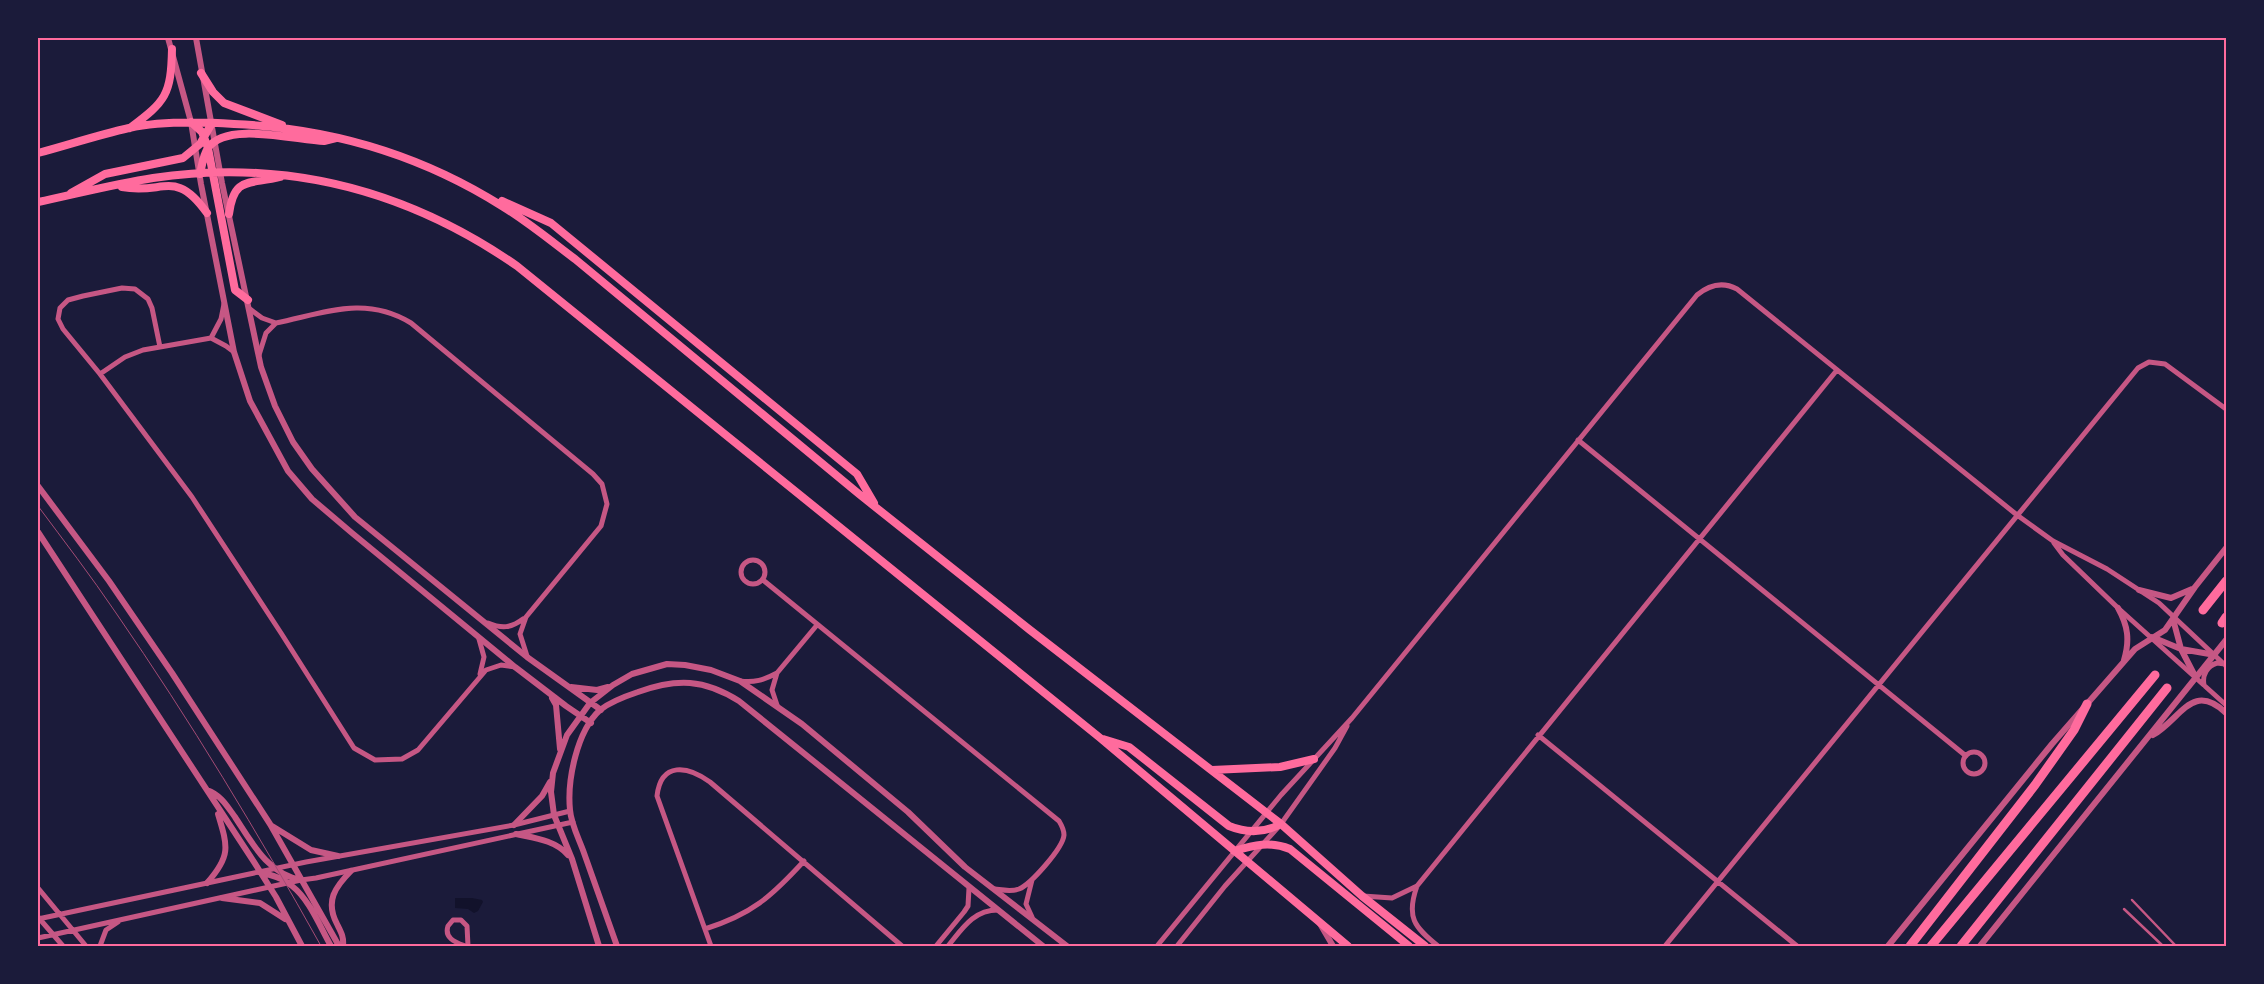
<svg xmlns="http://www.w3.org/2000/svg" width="2264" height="984" viewBox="0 0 2264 984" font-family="Bitter,serif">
  <rect width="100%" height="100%" fill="#1b1b3a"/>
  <path fill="#12122b" d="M 455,898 L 472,898 L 482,900 L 483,902 L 478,911 L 474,913 L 468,909 L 455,908 Z"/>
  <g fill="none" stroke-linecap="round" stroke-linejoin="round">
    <path stroke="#c65784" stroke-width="2.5" d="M 2132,900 L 2176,946
      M 2124,909 L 2163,946"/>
    <path stroke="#c65784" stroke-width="5" d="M 250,309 L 262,318 L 276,323
      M 211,338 L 221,319 L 224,304
      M 160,347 L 152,308 L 148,299 L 135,289 L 122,288 L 83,296 L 68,300 L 60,308 L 58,319 L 63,329 L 100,374 L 192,497 L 281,633 L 354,748 L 375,760 L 402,759 L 418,750 L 486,670 L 501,665 L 515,667
      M 259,355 L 266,333 L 276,323 C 325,313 365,295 411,323 L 593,474 L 602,484 L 607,504 L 601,526 L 526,617 L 520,634 L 527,656
      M 100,374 L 125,357 L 143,350 L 211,338 L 226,346 L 234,352
      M 1578,440 L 1966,756
      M 2054,543 L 2063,555 L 2118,608 L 2226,705
      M741 572a12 12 0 1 1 24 0a12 12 0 1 1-24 0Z
      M 763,580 L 1059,821 C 1062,826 1064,829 1064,835 C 1063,848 1031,884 1019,889 C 1011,892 1003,890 995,889
      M 488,623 C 502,629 511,628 523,619
      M 479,639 L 484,657 L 480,674
      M 740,681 C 754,683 764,680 777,673
      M 2204,685 C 2202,675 2207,666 2217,663 L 2225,664
      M 777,705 L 772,690 L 777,673 L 817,625
      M 1538,735 L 1797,946
      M1963 763a11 11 0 1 1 22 0a11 11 0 1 1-22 0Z
      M 1032,880 L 1026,904 L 1032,917
      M 38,888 L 86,946
      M 1363,896 L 1392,898 L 1417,886
      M 38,917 L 63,946
      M 38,919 L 306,862 L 514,825 L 570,811
      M 705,929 C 752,914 771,897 804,861
      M 38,938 L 301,880 L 316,878 L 573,822
      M 100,946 L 106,930 L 118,922
      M 465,946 C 455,942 444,938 448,926 L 453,920 L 461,920 L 467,926 L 468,946
      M 711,946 L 657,796 C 661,761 688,766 710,782 L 902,946
      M 936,946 L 964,912 L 968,906 L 969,888
      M 948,946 C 962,929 973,910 998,910
      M 1157,946 L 1281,795 L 1352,718 L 1697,295 C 1709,285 1722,281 1737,289 L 2017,515 L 2053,541 L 2107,569 L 2159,603 L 2226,666
      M 1177,946 L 1225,886 L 1281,824 L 1335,748 L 1347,726
      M 1438,946 C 1414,927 1406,917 1417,886 L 1837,370
      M 1665,946 L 2138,368 L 2149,362 L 2165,364 L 2226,409"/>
    <path stroke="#c65784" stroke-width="6" d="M 168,38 L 191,122 L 201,184 L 234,352 L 250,401 L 288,471 L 312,499 L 352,533 L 515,667 L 566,706 L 591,723
      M 196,38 L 222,183 L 261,367 L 275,406 L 293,442 L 312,469 L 355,517 L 527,657 L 601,710
      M 38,486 L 109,581 L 172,673 L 270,824 L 339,946
      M 38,532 L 254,862 L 276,897 L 302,946
      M 2139,590 L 2171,598 L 2192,589
      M 2118,608 C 2128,626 2130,640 2124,660
      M 2173,619 L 2181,649 L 2196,678
      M 2152,637 L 2181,649 L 2215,655
      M 571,687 L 597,690 L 608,687
      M 552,698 L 556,705 L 560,749
      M 2153,735 C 2181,719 2192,681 2226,713
      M 207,790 C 221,795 227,806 235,817 C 252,843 268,874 301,880
      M 514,825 L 542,796 L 550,782
      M 272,826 L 311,850 L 338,856
      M 516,834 C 534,838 555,840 568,855
      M 259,872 C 271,875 283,878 292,886 C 310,900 320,927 331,946
      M 207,883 C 231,856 228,847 218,814
      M 222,898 L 260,903 L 285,919
      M 1319,922 L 1333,946
      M 343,946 C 344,937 341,932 337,924 C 325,901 335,887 351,871
      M 599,946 L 572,859 L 554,815 L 551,792 L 553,773 L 567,735 L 590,703 L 613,685 L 632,674 L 667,664 L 685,665 L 711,670 L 740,681 L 802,724 L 908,812 L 965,867 L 1067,946
      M 617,946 C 606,915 595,884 584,853 C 579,839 571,824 570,810 C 567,780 577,731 600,710 C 610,702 626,696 638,692 C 677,678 704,679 739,701 L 1043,946
      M 1888,946 L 2052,744 L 2135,649 L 2165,630 L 2195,587 L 2226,548
      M 1980,946 L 2226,640"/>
    <path stroke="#ff6b9d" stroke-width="8" d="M 201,73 L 213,92 L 224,103 L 282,125
      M 191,122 L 202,132 L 208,148 L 235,290 L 248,300
      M 130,128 C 166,101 171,95 172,49
      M 38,153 C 68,145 98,135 129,128 C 161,121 201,122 234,124 C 329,128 421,155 502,206 C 528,222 551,241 575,259 L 859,494 L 1030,630 L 1281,824 L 1362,896 L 1425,946
      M 200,174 C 202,166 203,155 208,148 C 226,121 296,140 324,141 L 336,138
      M 122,187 C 164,195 175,168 207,213
      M 71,193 L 105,174 L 183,158 L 200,144 L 212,123
      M 502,201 L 551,223 L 857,474 L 874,503
      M 38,202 C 76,194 114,184 153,178 C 287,158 407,190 517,266 L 1099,737 L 1348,946
      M 229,214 C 234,175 250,185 280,177
      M 1103,739 L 1129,747 L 1229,826 C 1246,833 1264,833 1281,824
      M 1212,770 L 1280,767 L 1314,759
      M 1234,851 C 1254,845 1270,841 1290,849 L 1409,946"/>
    <path stroke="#ff6b9d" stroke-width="9" d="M 2203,610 L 2226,581
      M 2222,623 L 2226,617
      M 1910,946 L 2035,785 L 2074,730 L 2087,704
      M 1931,946 L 2155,675
      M 1961,946 L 2167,688"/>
    <path stroke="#a44b75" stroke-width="1" d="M 38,506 C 64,541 91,576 116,613 C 190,720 258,833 321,946"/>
  </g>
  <rect width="2264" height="984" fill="none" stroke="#1b1b3a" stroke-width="78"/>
  <rect x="39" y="39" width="2186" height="906" fill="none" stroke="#ff6b9d" stroke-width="2"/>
</svg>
